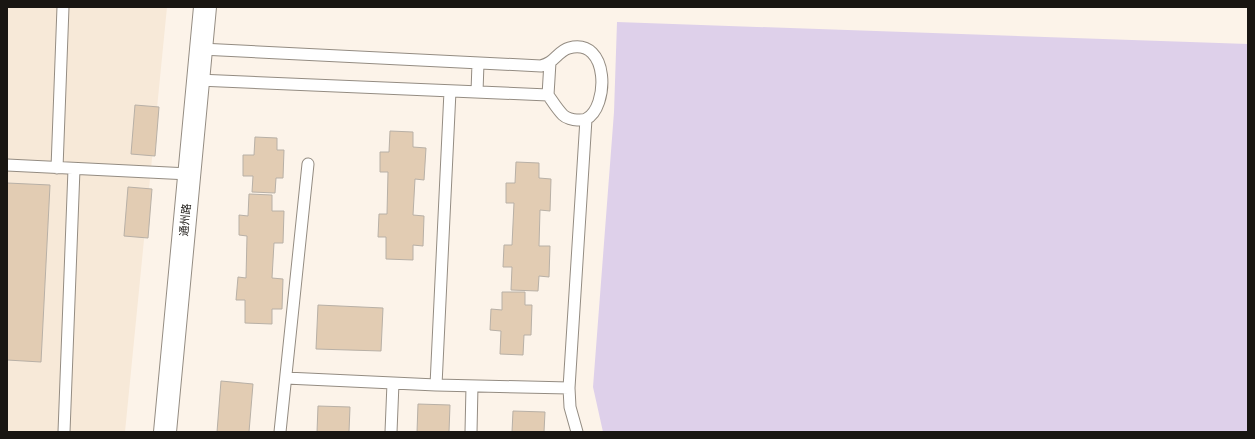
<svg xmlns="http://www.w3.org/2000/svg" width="1255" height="439" viewBox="0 0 1255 439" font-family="Inter,'Noto Sans SC',sans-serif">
  <rect width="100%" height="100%" fill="#fcf3e9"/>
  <path fill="#f7e9d8" d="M 7,7 L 167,7 L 125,432 L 7,432 Z"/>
  <path fill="#ded0ea" d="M 617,22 L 1248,44 L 1248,432 L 603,432 L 593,387 L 614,112 Z"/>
  <path fill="#e2ccb3" stroke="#b8b0a6" d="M 135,105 L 159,107 L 155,156 L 131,154 Z
    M 390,131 L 413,132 L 413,147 L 426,148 L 424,180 L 415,179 L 413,215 L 424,216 L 423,246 L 413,245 L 413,260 L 386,259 L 386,237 L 378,237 L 379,214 L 387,214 L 388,172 L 380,172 L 380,152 L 389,152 Z
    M 255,137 L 277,138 L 277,150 L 284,150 L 283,178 L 276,178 L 275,193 L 252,192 L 253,176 L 243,176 L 243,155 L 254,155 Z
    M 516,162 L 539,163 L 539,178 L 551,179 L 550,211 L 540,210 L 539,246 L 550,246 L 549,277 L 539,276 L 538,291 L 511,290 L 512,267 L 503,267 L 504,245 L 512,245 L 514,203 L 506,203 L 506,183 L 515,183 Z
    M 7,183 L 50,185 L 41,362 L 7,360 Z
    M 128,187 L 152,189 L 148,238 L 124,236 Z
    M 249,194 L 272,195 L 272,211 L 284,211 L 283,243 L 274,243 L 272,278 L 283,279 L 282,309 L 272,309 L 272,324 L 245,323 L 245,300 L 236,300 L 238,277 L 246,278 L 247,236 L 239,235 L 239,215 L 248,216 Z
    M 502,292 L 525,292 L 525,305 L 532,305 L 531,335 L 524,335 L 523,355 L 500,354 L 501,331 L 490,330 L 491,309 L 502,310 Z
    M 318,305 L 383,308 L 381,351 L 316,349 Z
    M 221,381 L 253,384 L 249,432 L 217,432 Z
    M 418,404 L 450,405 L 449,432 L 417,432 Z
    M 318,406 L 350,407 L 349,432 L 317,432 Z
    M 513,411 L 545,412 L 544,432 L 512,432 Z"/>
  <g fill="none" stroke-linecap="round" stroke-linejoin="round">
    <g stroke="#948c82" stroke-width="13">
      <path id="lane" d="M 198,80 L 548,95 C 553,102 557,109 563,115 C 566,118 573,120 577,120 C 580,120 584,120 586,119 C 609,108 610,37 569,48 C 561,50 556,58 550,62 C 547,64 544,65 541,66 L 201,49
        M 477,92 L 478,63
        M 548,95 L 550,62
        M 7,165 L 189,174
        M 57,168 L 63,7
        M 286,378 L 436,385 L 569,388
        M 436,385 L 450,91
        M 64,432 L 74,169
        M 280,432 L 308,164
        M 391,432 L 393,383
        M 471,432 L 472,386
        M 577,432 L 570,407 L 569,388 L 586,119"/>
    </g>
    <g stroke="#948c82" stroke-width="24">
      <path id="secondary" d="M 165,432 L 205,7"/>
    </g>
    <use href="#lane" stroke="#fff" stroke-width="11"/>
    <use href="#secondary" stroke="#fff" stroke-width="22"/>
  </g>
  <g text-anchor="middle" stroke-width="4" stroke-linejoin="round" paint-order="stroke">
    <g font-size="11" fill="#191612" stroke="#fff">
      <text transform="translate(185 220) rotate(-85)" y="4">通州路</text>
    </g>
  </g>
  <rect width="1255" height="439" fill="none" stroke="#191612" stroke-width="16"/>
</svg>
